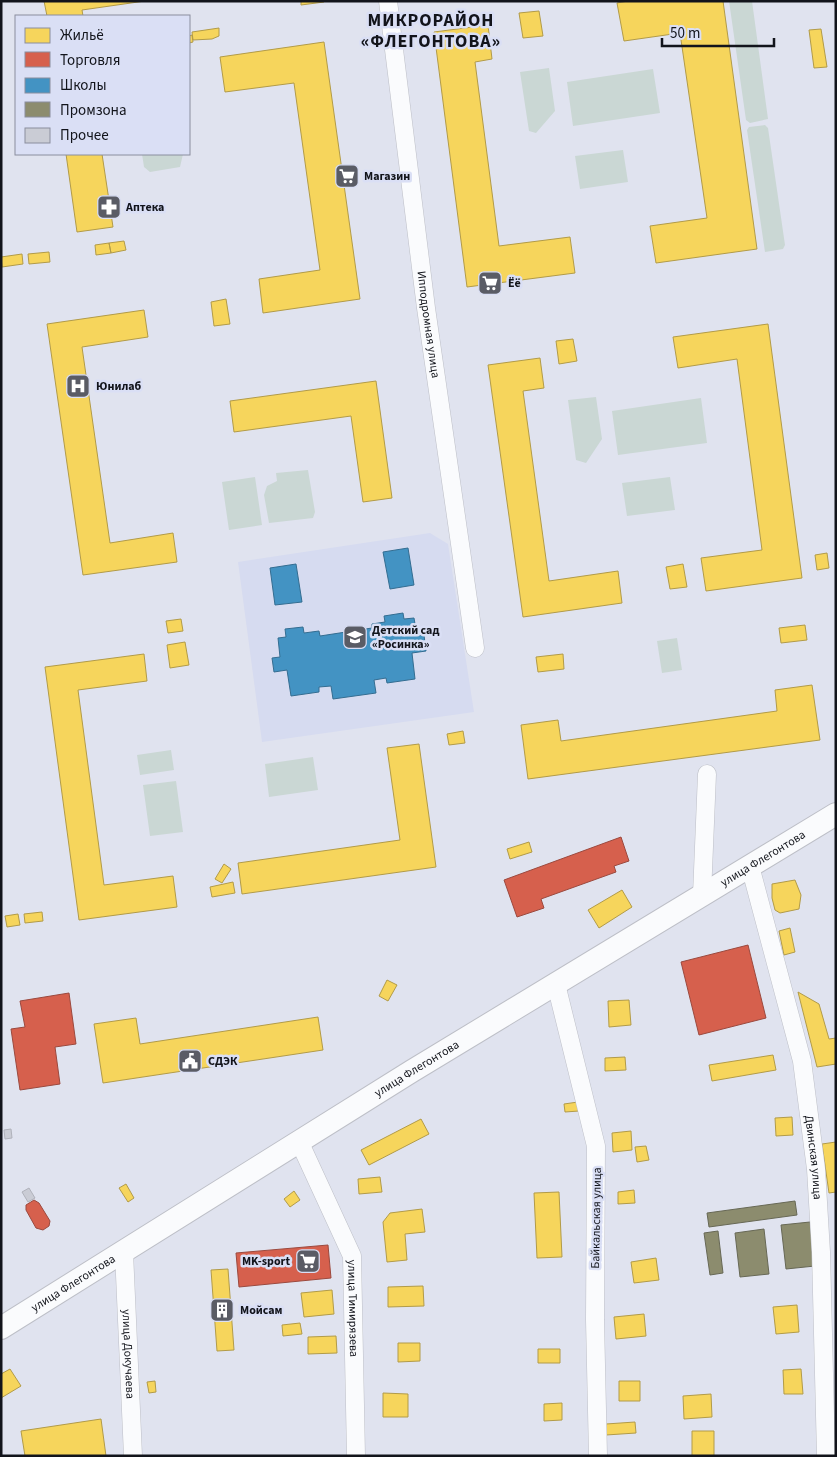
<svg xmlns="http://www.w3.org/2000/svg" width="837" height="1457" viewBox="0 0 837 1457" font-family="'Source Sans 3',sans-serif">
  <rect width="100%" height="100%" fill="#e0e3ef"/>
  <path fill="#d6dbf0" d="M 430,533 L 448,544 L 474,712 L 262,742 L 238,562 Z"/>
  <path fill="#cad7d4" d="M 729,1 L 752,1 L 768,119 L 750,123 L 746,120 Z
    M 549,68 L 555,111 L 536,133 L 529,131 L 520,72 Z
    M 653,69 L 660,113 L 573,126 L 567,82 Z
    M 765,125 L 768,128 L 785,245 L 783,249 L 765,252 L 747,130 L 749,127 Z
    M 623,150 L 628,182 L 580,189 L 575,156 Z
    M 142,154 L 183,154 L 180,167 L 150,172 L 144,167 Z
    M 596,397 L 602,439 L 586,463 L 576,460 L 568,400 Z
    M 701,398 L 707,443 L 618,455 L 612,411 Z
    M 308,470 L 315,512 L 313,518 L 269,523 L 264,495 L 267,486 L 277,481 L 276,473 Z
    M 255,477 L 262,525 L 229,530 L 222,482 Z
    M 670,477 L 675,510 L 627,516 L 622,483 Z
    M 677,638 L 682,670 L 662,673 L 657,641 Z
    M 171,750 L 174,770 L 140,775 L 137,755 Z
    M 313,757 L 318,790 L 269,797 L 265,764 Z
    M 176,781 L 183,832 L 150,836 L 143,785 Z"/>
  <path fill="#f6d55c" stroke="#b29b48" d="M 44,1 L 145,1 L 82,10 L 83,16 L 47,16 Z
    M 301,1 L 324,1 L 324,2 L 301,5 Z
    M 628,1 L 723,1 L 757,249 L 656,263 L 650,226 L 707,218 L 680,33 L 624,41 L 617,3 Z
    M 539,11 L 543,36 L 523,38 L 519,13 Z
    M 488,25 L 492,59 L 475,62 L 499,246 L 570,237 L 575,273 L 467,287 L 434,32 Z
    M 219,28 L 219,36 L 212,39 L 193,40 L 192,32 Z
    M 821,29 L 827,67 L 814,68 L 809,30 Z
    M 192,35 L 193,42 L 189,43 L 189,36 Z
    M 324,42 L 360,299 L 263,313 L 259,279 L 320,270 L 294,83 L 225,92 L 220,57 Z
    M 66,154 L 102,154 L 113,227 L 77,232 Z
    M 124,241 L 126,250 L 111,253 L 109,243 Z
    M 109,243 L 111,253 L 96,255 L 95,245 Z
    M 49,252 L 50,262 L 29,264 L 28,254 Z
    M 22,254 L 23,264 L 2,267 L 1,257 Z
    M 226,299 L 230,324 L 214,326 L 211,302 Z
    M 144,310 L 148,337 L 82,347 L 110,543 L 173,533 L 177,562 L 83,575 L 47,324 Z
    M 768,324 L 802,578 L 706,591 L 701,558 L 762,550 L 737,359 L 678,368 L 673,337 Z
    M 573,339 L 577,361 L 559,364 L 556,341 Z
    M 540,358 L 544,388 L 523,391 L 549,581 L 618,571 L 622,603 L 523,617 L 488,365 Z
    M 376,381 L 392,498 L 363,502 L 351,416 L 234,432 L 230,401 Z
    M 827,553 L 829,568 L 817,570 L 815,555 Z
    M 683,564 L 687,587 L 670,589 L 666,567 Z
    M 181,619 L 183,631 L 168,633 L 166,621 Z
    M 805,625 L 807,640 L 781,643 L 779,628 Z
    M 185,642 L 189,665 L 170,668 L 167,645 Z
    M 144,654 L 147,681 L 78,690 L 104,885 L 173,876 L 177,907 L 79,920 L 45,667 Z
    M 563,654 L 564,669 L 538,672 L 536,657 Z
    M 812,685 L 820,740 L 528,779 L 521,725 L 558,720 L 561,741 L 777,711 L 775,690 Z
    M 463,731 L 465,743 L 449,745 L 447,734 Z
    M 419,744 L 436,867 L 242,894 L 238,863 L 400,840 L 387,748 Z
    M 529,842 L 532,852 L 510,859 L 507,849 Z
    M 224,864 L 231,869 L 222,883 L 215,879 Z
    M 795,880 L 801,895 L 799,909 L 780,913 L 775,910 L 772,898 L 772,884 Z
    M 233,882 L 235,893 L 212,897 L 210,887 Z
    M 622,890 L 632,907 L 599,928 L 588,910 Z
    M 42,912 L 43,921 L 25,923 L 24,914 Z
    M 18,914 L 20,925 L 7,927 L 5,916 Z
    M 790,928 L 795,952 L 784,955 L 779,931 Z
    M 387,980 L 397,985 L 388,1001 L 379,996 Z
    M 798,992 L 819,1004 L 829,1039 L 836,1038 L 836,1064 L 817,1067 Z
    M 629,1000 L 631,1025 L 609,1027 L 608,1001 Z
    M 318,1017 L 323,1050 L 103,1083 L 94,1024 L 136,1018 L 140,1044 Z
    M 773,1055 L 776,1070 L 712,1081 L 709,1065 Z
    M 625,1057 L 626,1070 L 605,1071 L 605,1058 Z
    M 578,1102 L 579,1111 L 565,1112 L 564,1104 Z
    M 792,1117 L 793,1135 L 776,1136 L 775,1118 Z
    M 421,1119 L 429,1134 L 369,1165 L 361,1150 Z
    M 631,1131 L 632,1150 L 613,1152 L 612,1133 Z
    M 836,1142 L 836,1192 L 829,1193 L 822,1144 Z
    M 646,1146 L 649,1160 L 637,1162 L 635,1147 Z
    M 380,1177 L 382,1192 L 359,1194 L 358,1179 Z
    M 126,1184 L 134,1198 L 128,1202 L 119,1188 Z
    M 634,1190 L 635,1203 L 618,1204 L 618,1192 Z
    M 294,1191 L 300,1200 L 290,1207 L 284,1199 Z
    M 559,1192 L 562,1257 L 537,1258 L 534,1193 Z
    M 422,1209 L 425,1232 L 405,1234 L 407,1260 L 387,1262 L 383,1222 L 390,1213 Z
    M 656,1258 L 659,1280 L 634,1283 L 631,1262 Z
    M 228,1269 L 234,1350 L 217,1351 L 211,1270 Z
    M 423,1286 L 424,1306 L 388,1307 L 388,1287 Z
    M 332,1290 L 334,1314 L 304,1317 L 301,1293 Z
    M 797,1305 L 799,1332 L 776,1334 L 773,1307 Z
    M 644,1314 L 646,1336 L 616,1339 L 614,1317 Z
    M 300,1323 L 302,1334 L 283,1336 L 282,1325 Z
    M 336,1336 L 337,1353 L 308,1354 L 308,1337 Z
    M 398,1343 L 420,1343 L 420,1361 L 398,1362 Z
    M 538,1349 L 560,1349 L 560,1363 L 538,1363 Z
    M 10,1369 L 21,1386 L 1,1398 L 1,1374 Z
    M 801,1369 L 803,1394 L 784,1394 L 783,1370 Z
    M 155,1381 L 156,1392 L 149,1393 L 147,1382 Z
    M 619,1381 L 640,1381 L 640,1401 L 619,1401 Z
    M 383,1393 L 408,1394 L 408,1417 L 383,1417 Z
    M 711,1394 L 712,1417 L 684,1419 L 683,1396 Z
    M 562,1403 L 562,1420 L 544,1421 L 544,1404 Z
    M 101,1419 L 106,1456 L 25,1456 L 21,1431 Z
    M 635,1422 L 636,1433 L 606,1435 L 606,1424 Z
    M 692,1431 L 714,1431 L 714,1456 L 692,1456 Z"/>
  <path fill="#d6604d" stroke="#9b493e" d="M 621,837 L 629,861 L 614,866 L 616,872 L 541,899 L 544,908 L 517,917 L 504,880 Z
    M 748,945 L 766,1018 L 699,1035 L 681,962 Z
    M 69,993 L 76,1044 L 55,1047 L 60,1084 L 20,1090 L 11,1029 L 25,1027 L 20,1001 Z
    M 34,1200 L 39,1203 L 50,1221 L 49,1226 L 43,1230 L 36,1228 L 26,1210 L 26,1205 Z
    M 328,1245 L 331,1278 L 239,1287 L 236,1253 Z"/>
  <path fill="#4393c3" stroke="#346d91" d="M 408,548 L 414,585 L 390,589 L 383,552 Z
    M 296,564 L 302,602 L 275,605 L 270,568 Z
    M 403,613 L 404,619 L 414,618 L 417,636 L 424,635 L 426,651 L 412,653 L 415,679 L 387,683 L 386,678 L 374,680 L 376,693 L 333,699 L 331,686 L 319,687 L 319,692 L 291,696 L 287,670 L 274,672 L 272,658 L 280,657 L 278,638 L 286,637 L 285,629 L 303,627 L 304,633 L 319,631 L 320,636 L 372,628 L 372,624 L 385,622 L 384,616 Z"/>
  <path fill="#8c8c6e" stroke="#676855" d="M 795,1201 L 797,1215 L 709,1227 L 707,1213 Z
    M 810,1222 L 815,1266 L 786,1269 L 781,1225 Z
    M 764,1229 L 769,1274 L 740,1277 L 735,1233 Z
    M 718,1231 L 723,1273 L 710,1275 L 704,1233 Z"/>
  <path fill="#caccd5" stroke="#b0b2bb" d="M 11,1129 L 12,1138 L 5,1139 L 4,1130 Z
    M 29,1188 L 35,1198 L 28,1202 L 22,1192 Z"/>
  <g fill="none" stroke-linecap="round" stroke-linejoin="round">
    <g stroke="#bdbfc7" stroke-width="19">
      <g id="minor">
        <path id="s1" d="M 388,1 L 426,308 L 475,648"/>
        <path id="s2" d="M 750,866 L 802,1061 L 816,1169 L 821,1252 L 826,1456"/>
        <path d="M 702,895 L 707,774"/>
        <path d="M 556,984 L 596,1146 L 595,1320 L 598,1456"/>
        <path id="s3" d="M 299,1141 L 352,1256 L 356,1456"/>
        <path id="s4" d="M 124,1252 L 133,1456"/>
      </g>
    </g>
    <g stroke="#bdbfc7" stroke-width="24">
      <g id="tertiary">
        <path id="s5" d="M 1,1328 L 412,1071 L 836,814"/>
      </g>
    </g>
    <use href="#minor" stroke="#fafbfd" stroke-width="18"/>
    <use href="#tertiary" stroke="#fafbfd" stroke-width="22"/>
  </g>
  <defs>
    <g id="supermarket-square" transform="scale(1.25)"><rect x="-9" y="-9" width="18" height="18" rx="4" fill="#5a5c65" stroke="#dadff5"/><path d="M-6-5.5h2.5l.6 2H6L4.5 2H-2.5L-4.4-4H-6ZM-1.5 3.2a1.3 1.3 0 1 0 .1 0ZM3 3.2a1.3 1.3 0 1 0 .1 0Z" fill="#fff"/></g>
    <g id="pharmacy-square" transform="scale(1.25)"><rect x="-9" y="-9" width="18" height="18" rx="4" fill="#5a5c65" stroke="#dadff5"/><path d="M-2-6h4v4h4v4h-4v4h-4v-4h-4v-4h4Z" fill="#fff"/></g>
    <g id="hospital-square" transform="scale(1.25)"><rect x="-9" y="-9" width="18" height="18" rx="4" fill="#5a5c65" stroke="#dadff5"/><path d="M-5-5h3v3.5h4V-5h3V5h-3V1.5h-4V5h-3Z" fill="#fff"/></g>
    <g id="school-square" transform="scale(1.25)"><rect x="-9" y="-9" width="18" height="18" rx="4" fill="#5a5c65" stroke="#dadff5"/><path d="M0-5L7-2L0 1L-7-2ZM-4 1L0 2.5L4 1V4Q0 6-4 4Z" fill="#fff"/></g>
    <g id="civic-square" transform="scale(1.25)"><rect x="-9" y="-9" width="18" height="18" rx="4" fill="#5a5c65" stroke="#dadff5"/><path d="M-.6-6.5H3V-4.5H.6V-3L4-1V1h2V6H-6V1h2V-1L-.6-3ZM-1.2 2.5V6h2.4V2.5Z" fill="#fff"/></g>
    <g id="building-square" transform="scale(1.25)"><rect x="-9" y="-9" width="18" height="18" rx="4" fill="#5a5c65" stroke="#dadff5"/><path d="M-4-6H4V6H1V3H-1V6H-4ZM-2.5-4.3h1.7v1.8h-1.7ZM.8-4.3h1.7v1.8H.8ZM-2.5-1h1.7V.8h-1.7ZM.8-1h1.7V.8H.8Z" fill="#fff"/></g>
  </defs>
  <g fill-rule="evenodd">
    <use href="#supermarket-square" x="347" y="176"/>
    <use href="#pharmacy-square" x="109" y="207"/>
    <use href="#supermarket-square" x="490" y="283"/>
    <use href="#hospital-square" x="78" y="386"/>
    <use href="#school-square" x="355" y="637"/>
    <use href="#civic-square" x="190" y="1061"/>
    <use href="#supermarket-square" x="308" y="1261"/>
    <use href="#building-square" x="222" y="1310"/>
  </g>
  <g text-anchor="middle" stroke-width="5" stroke-linejoin="round" paint-order="stroke">
    <g font-size="12" font-weight="bold" fill="#12141b" stroke="#dadff5" text-anchor="start">
      <text x="364" y="180">Магазин</text>
      <text x="126" y="211">Аптека</text>
      <text x="508" y="287">Ёё</text>
      <text x="96" y="390">Юнилаб</text>
      <text x="372" y="634">Детский сад<tspan x="372" dy="14">«Росинка»</tspan></text>
      <text x="208" y="1065">СДЭК</text>
      <text x="290" y="1265" text-anchor="end">MK-sport</text>
      <text x="240" y="1314">Мойсам</text>
    </g>
    <g font-size="12" fill="#12141b" stroke="#dadff5">
      <text dy="4" stroke="none"><textPath href="#s1" startOffset="326">Ипподромная улица</textPath></text>
      <text dy="4" stroke="none"><textPath href="#s5" startOffset="895">улица Флегонтова</textPath></text>
      <text dy="4" stroke="none"><textPath href="#s5" startOffset="490">улица Флегонтова</textPath></text>
      <text dy="4" stroke="none"><textPath href="#s2" startOffset="299">Двинская улица</textPath></text>
      <text transform="translate(596 1218) rotate(-89)" y="4">Байкальская улица</text>
      <text dy="4" stroke="none"><textPath href="#s5" startOffset="85">улица Флегонтова</textPath></text>
      <text dy="4" stroke="none"><textPath href="#s3" startOffset="179">улица Тимирязева</textPath></text>
      <text dy="4" stroke="none"><textPath href="#s4" startOffset="102">улица Докучаева</textPath></text>
    </g>
    <g font-size="18" font-weight="bold" letter-spacing="1" fill="#12141b" stroke="#dadff5">
      <text x="431" y="26">МИКРОРАЙОН<tspan x="431" dy="21">«ФЛЕГОНТОВА»</tspan></text>
    </g>
  </g>
  <rect width="837" height="1457" fill="none" stroke="#12141b" stroke-width="5"/>
  <rect x="15" y="15" width="175" height="140" fill="#dadff5" stroke="#8a8e9e"/>
  <rect x="25" y="28" width="25" height="15" fill="#f6d55c" stroke="#8a8e9e"/>
  <text x="60" y="40" font-size="15" fill="#12141b">Жильё</text>
  <rect x="25" y="52" width="25" height="15" fill="#d6604d" stroke="#8a8e9e"/>
  <text x="60" y="65" font-size="15" fill="#12141b">Торговля</text>
  <rect x="25" y="78" width="25" height="15" fill="#4393c3" stroke="#8a8e9e"/>
  <text x="60" y="90" font-size="15" fill="#12141b">Школы</text>
  <rect x="25" y="102" width="25" height="15" fill="#8c8c6e" stroke="#8a8e9e"/>
  <text x="60" y="115" font-size="15" fill="#12141b">Промзона</text>
  <rect x="25" y="128" width="25" height="15" fill="#caccd5" stroke="#8a8e9e"/>
  <text x="60" y="140" font-size="15" fill="#12141b">Прочее</text>
  <path d="M662 38v8h112v-8" fill="none" stroke="#12141b" stroke-width="2.5"/>
  <text x="670" y="38" font-size="15" fill="#12141b" stroke="#dadff5" stroke-width="4" paint-order="stroke">50 m</text>
</svg>
